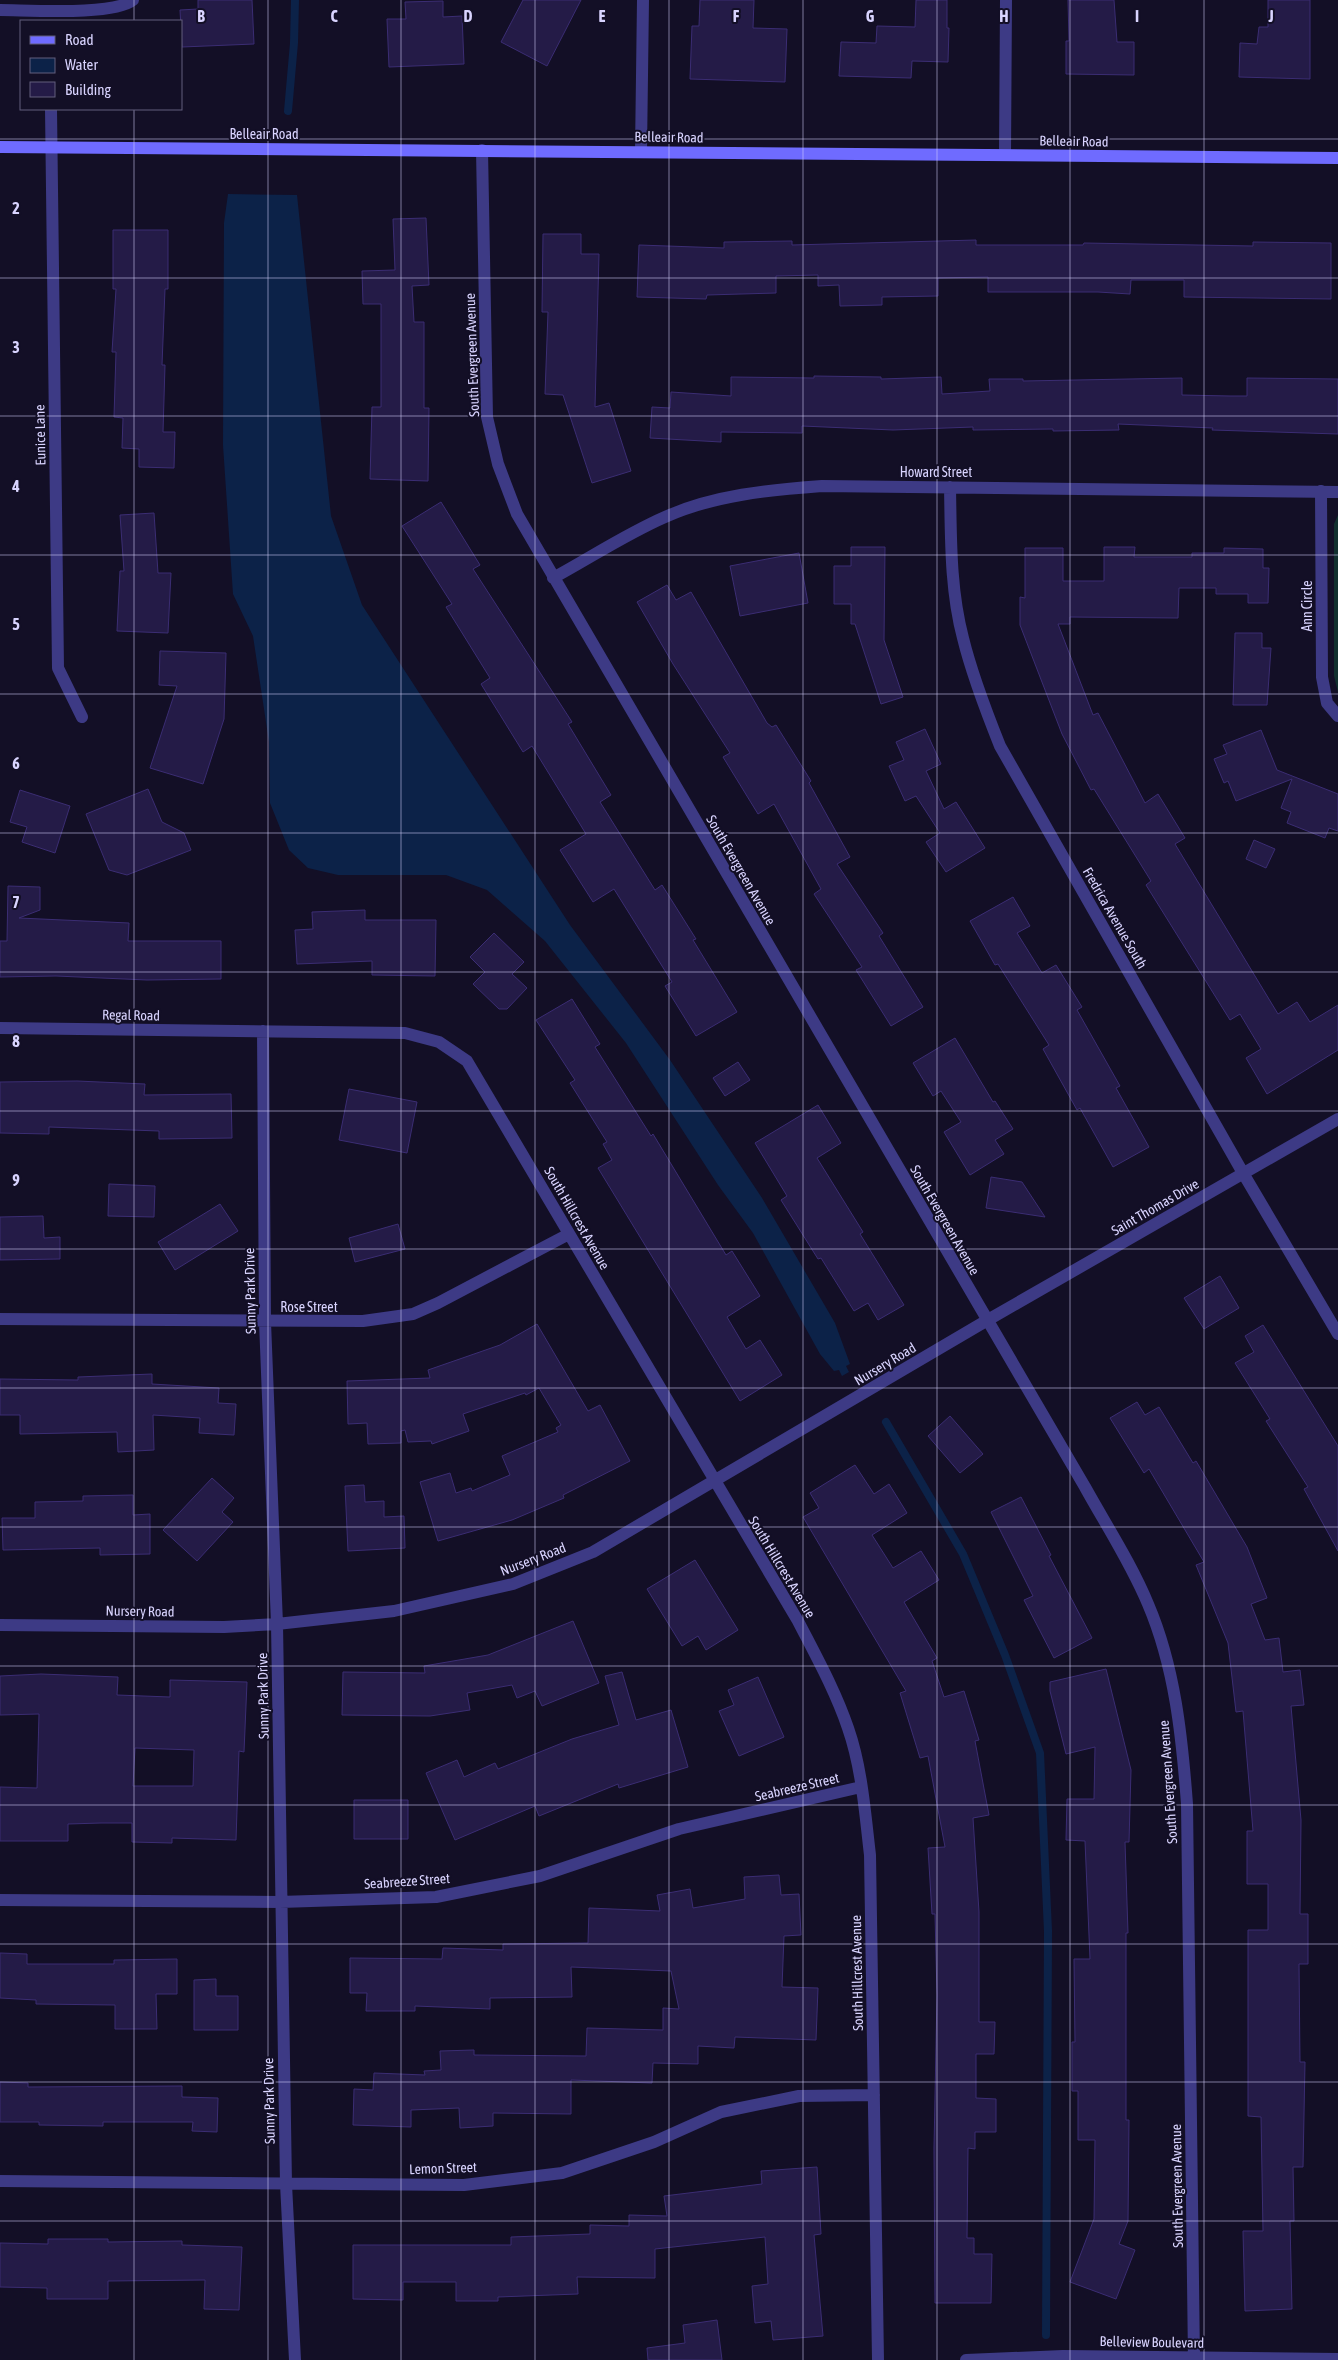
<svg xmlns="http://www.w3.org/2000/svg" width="1338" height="2360" viewBox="0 0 1338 2360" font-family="'Asap Condensed',sans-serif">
  <rect width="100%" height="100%" fill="#130f26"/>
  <path fill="#12302f" d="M 1338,515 L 1338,692 L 1334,676 L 1334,524 Z"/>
  <path fill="#0c2248" d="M 228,194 L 297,195 L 331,516 L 362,605 L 570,925 L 670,1060 L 762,1198 L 835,1323 L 850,1364 L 846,1366 L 849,1372 L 842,1376 L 839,1370 L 834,1371 L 820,1354 L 753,1233 L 718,1185 L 626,1043 L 545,941 L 487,890 L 446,875 L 338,875 L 308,868 L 289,850 L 270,803 L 269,742 L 253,636 L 233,594 L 223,445 L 224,223 Z"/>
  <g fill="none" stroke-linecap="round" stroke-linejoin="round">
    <path stroke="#0c2248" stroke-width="8" d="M 288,111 L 294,43 L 295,0
      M 886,1422 L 963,1554 L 1005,1655 L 1040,1753 L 1048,1931 L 1046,2335"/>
  </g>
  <path fill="#241b47" stroke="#3b2d73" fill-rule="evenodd" d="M 198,0 L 252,0 L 254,44 L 182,47 L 180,10 L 198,9 Z
    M 523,0 L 581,0 L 547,66 L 501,42 Z
    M 700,0 L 754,0 L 753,28 L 787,29 L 785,82 L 690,79 L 692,26 L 699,26 Z
    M 916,0 L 947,0 L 947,28 L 949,28 L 948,62 L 912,61 L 911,78 L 839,76 L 841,42 L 876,43 L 877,26 L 915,27 Z
    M 1068,0 L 1114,0 L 1117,42 L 1134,42 L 1134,75 L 1066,74 L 1066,41 L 1069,41 Z
    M 1268,0 L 1310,0 L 1310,79 L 1239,77 L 1240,43 L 1257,44 L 1259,27 L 1268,27 Z
    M 443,1 L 443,17 L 462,16 L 464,64 L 389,67 L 387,19 L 406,19 L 405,2 Z
    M 426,218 L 429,285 L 412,286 L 414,322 L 424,322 L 424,408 L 429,408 L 428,481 L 370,479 L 372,407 L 381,407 L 381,304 L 363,304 L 362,271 L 395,270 L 393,219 Z
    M 113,230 L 168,230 L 168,289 L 165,289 L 162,365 L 165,365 L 163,432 L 175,432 L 174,468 L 139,467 L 139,449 L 122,448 L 123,418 L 114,417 L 116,352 L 112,352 L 116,289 L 113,289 Z
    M 543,234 L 581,234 L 581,254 L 599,254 L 595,407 L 609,403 L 631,471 L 592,483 L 563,395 L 545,394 L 548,312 L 542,312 Z
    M 976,240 L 976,245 L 1083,245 L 1084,243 L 1253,246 L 1253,242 L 1331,243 L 1331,299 L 1184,297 L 1184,280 L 1131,280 L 1130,294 L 1098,292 L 988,292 L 988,277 L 938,278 L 938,296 L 882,297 L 882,305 L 840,306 L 839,285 L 818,286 L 818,275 L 776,276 L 776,293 L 707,295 L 706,299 L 637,297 L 639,245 L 724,248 L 724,242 L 792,241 L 792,245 Z
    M 814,376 L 881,377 L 881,379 L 941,377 L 942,394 L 990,391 L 989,379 L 1023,379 L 1023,381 L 1182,378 L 1182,395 L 1230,396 L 1247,396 L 1247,378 L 1338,379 L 1338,434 L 1212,430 L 1213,428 L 1118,424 L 1119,430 L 1053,431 L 1053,429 L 973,430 L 973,427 L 893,430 L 802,426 L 802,433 L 721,432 L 721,442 L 650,438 L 652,407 L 670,408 L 671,392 L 731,396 L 731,377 L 814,378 Z
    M 441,502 L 480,565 L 473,569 L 572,722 L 568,724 L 611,795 L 600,802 L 655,890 L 662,885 L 696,939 L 693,940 L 737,1012 L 696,1036 L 665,986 L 672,982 L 614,889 L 593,902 L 560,850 L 586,834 L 532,746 L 523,752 L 481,684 L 490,678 L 446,607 L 452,604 L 402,526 Z
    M 154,513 L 158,573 L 171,573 L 168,633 L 117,631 L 120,571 L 124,571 L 120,515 Z
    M 851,547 L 885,547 L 884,640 L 903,697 L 881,704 L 855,624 L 851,624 L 851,604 L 834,604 L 834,566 L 851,566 Z
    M 1104,547 L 1135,547 L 1134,557 L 1192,557 L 1192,553 L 1224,553 L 1224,548 L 1263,549 L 1263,568 L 1269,568 L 1268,603 L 1248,603 L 1248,594 L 1216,594 L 1216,588 L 1179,588 L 1178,618 L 1070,617 L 1070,624 L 1058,624 L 1093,715 L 1098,713 L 1145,803 L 1158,794 L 1185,838 L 1175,844 L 1278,1014 L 1297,1002 L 1310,1022 L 1338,1005 L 1338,1050 L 1267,1094 L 1246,1058 L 1261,1049 L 1240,1014 L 1230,1020 L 1146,885 L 1151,881 L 1094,789 L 1091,790 L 1062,734 L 1020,625 L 1020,597 L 1025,598 L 1025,548 L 1063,548 L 1063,581 L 1104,581 Z
    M 799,553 L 808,603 L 740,616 L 730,566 Z
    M 667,585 L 676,600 L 691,592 L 767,723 L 772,727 L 776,725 L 811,781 L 809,783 L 850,857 L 837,864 L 883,933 L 879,936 L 923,1007 L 891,1026 L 856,970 L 862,967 L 814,894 L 821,889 L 774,804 L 758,814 L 723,757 L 730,753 L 673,664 L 637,602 Z
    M 1235,633 L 1262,633 L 1262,648 L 1271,648 L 1267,705 L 1233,705 Z
    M 160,651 L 226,653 L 224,719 L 203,784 L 150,768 L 177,686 L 159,685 Z
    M 925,729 L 941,764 L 926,771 L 944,809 L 956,802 L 985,848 L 946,872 L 926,842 L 940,833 L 916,796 L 905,801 L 889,766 L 904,760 L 896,742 Z
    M 1261,730 L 1277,770 L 1338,794 L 1338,831 L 1329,828 L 1325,838 L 1287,823 L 1291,812 L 1281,808 L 1292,779 L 1236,801 L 1228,781 L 1224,783 L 1214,759 L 1227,754 L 1223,745 Z
    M 148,789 L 162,822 L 184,833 L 191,850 L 127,875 L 109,870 L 86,814 Z
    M 20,790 L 70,806 L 55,853 L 22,842 L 27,827 L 10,822 Z
    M 1254,840 L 1275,849 L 1266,868 L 1246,859 Z
    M 8,886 L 40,887 L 40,910 L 19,918 L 129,923 L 128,941 L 221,941 L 221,979 L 147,980 L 56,976 L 0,977 L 0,941 L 7,941 Z
    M 1013,897 L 1030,926 L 1017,933 L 1042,973 L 1056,965 L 1082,1007 L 1077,1010 L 1120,1086 L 1116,1088 L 1149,1147 L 1113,1167 L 1080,1108 L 1077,1110 L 1043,1049 L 1049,1045 L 998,964 L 995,965 L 970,921 Z
    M 365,910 L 365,920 L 436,920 L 435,976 L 372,975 L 372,961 L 297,964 L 295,930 L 313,929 L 312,912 Z
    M 494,933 L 524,962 L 512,974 L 527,988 L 507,1009 L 499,1009 L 473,984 L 485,972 L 470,957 Z
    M 572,999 L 600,1044 L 595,1047 L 651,1136 L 653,1134 L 726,1255 L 732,1251 L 760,1296 L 727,1317 L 746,1349 L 760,1340 L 782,1375 L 740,1401 L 598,1168 L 612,1160 L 603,1144 L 607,1142 L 570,1083 L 575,1080 L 536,1020 Z
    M 955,1038 L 993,1102 L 995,1101 L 1013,1129 L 995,1140 L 1004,1154 L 970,1175 L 944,1132 L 961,1122 L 941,1091 L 933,1096 L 913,1063 Z
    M 738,1062 L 750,1080 L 725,1096 L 713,1078 Z
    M 77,1081 L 145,1084 L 144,1095 L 231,1094 L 232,1138 L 159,1139 L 159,1131 L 49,1127 L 49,1134 L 0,1133 L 0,1082 Z
    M 349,1089 L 417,1102 L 407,1153 L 339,1140 Z
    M 818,1105 L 841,1143 L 817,1158 L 863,1232 L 860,1234 L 904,1305 L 878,1320 L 868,1303 L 854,1311 L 821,1258 L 818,1259 L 781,1200 L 787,1196 L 755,1143 Z
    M 991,1177 L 1022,1182 L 1045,1217 L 986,1208 Z
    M 109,1184 L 155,1186 L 154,1217 L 108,1216 Z
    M 220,1204 L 238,1231 L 175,1270 L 158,1242 Z
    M 43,1216 L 44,1238 L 60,1237 L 60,1259 L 0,1260 L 0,1217 Z
    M 398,1224 L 405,1249 L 355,1262 L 349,1238 Z
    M 1220,1276 L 1239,1308 L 1204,1329 L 1184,1298 Z
    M 537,1324 L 588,1411 L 600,1405 L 630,1461 L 563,1495 L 564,1498 L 512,1520 L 438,1541 L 420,1482 L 450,1473 L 456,1493 L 471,1488 L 472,1491 L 510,1475 L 502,1456 L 558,1432 L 556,1428 L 561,1425 L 539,1388 L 526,1395 L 525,1393 L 463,1414 L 469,1431 L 432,1444 L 431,1441 L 408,1442 L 405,1430 L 401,1431 L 401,1443 L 368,1444 L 367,1423 L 348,1424 L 347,1381 L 430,1378 L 428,1370 L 500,1345 Z
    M 1263,1325 L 1338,1446 L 1338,1551 L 1304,1489 L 1308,1487 L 1266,1421 L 1270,1419 L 1235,1363 L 1254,1352 L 1245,1336 Z
    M 152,1374 L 152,1384 L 219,1388 L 218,1403 L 236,1404 L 234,1435 L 199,1433 L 200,1418 L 153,1415 L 154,1450 L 118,1452 L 117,1432 L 20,1434 L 20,1415 L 0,1415 L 0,1379 L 78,1380 L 78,1377 Z
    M 1137,1402 L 1145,1415 L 1159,1407 L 1193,1463 L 1196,1461 L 1247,1547 L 1267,1598 L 1251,1604 L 1265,1640 L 1279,1638 L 1283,1672 L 1300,1670 L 1304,1705 L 1291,1706 L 1301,1820 L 1300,1914 L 1308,1914 L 1308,1964 L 1299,1964 L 1300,2062 L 1305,2062 L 1303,2167 L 1293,2167 L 1294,2221 L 1290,2221 L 1292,2309 L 1245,2311 L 1243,2231 L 1263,2231 L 1261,2117 L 1248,2116 L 1248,1930 L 1268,1930 L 1268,1884 L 1247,1884 L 1247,1831 L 1253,1831 L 1243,1711 L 1236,1712 L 1228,1643 L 1196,1565 L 1204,1562 L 1149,1469 L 1144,1473 L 1110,1418 Z
    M 950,1416 L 983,1454 L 960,1473 L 928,1436 Z
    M 855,1465 L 874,1494 L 889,1484 L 907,1513 L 872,1535 L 893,1568 L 921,1551 L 939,1580 L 904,1602 L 937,1658 L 932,1661 L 944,1697 L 964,1691 L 979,1740 L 975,1741 L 989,1815 L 973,1818 L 979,1912 L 979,2022 L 995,2022 L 994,2054 L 976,2054 L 976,2098 L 996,2099 L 996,2132 L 975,2132 L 975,2149 L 968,2148 L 967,2238 L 974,2238 L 974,2254 L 992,2254 L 991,2303 L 935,2303 L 934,2148 L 937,1995 L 935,1914 L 932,1914 L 928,1848 L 945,1847 L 928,1756 L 920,1758 L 900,1693 L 906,1691 L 803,1517 L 819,1508 L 810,1493 Z
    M 212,1478 L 234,1498 L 222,1512 L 233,1522 L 197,1561 L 163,1530 Z
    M 364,1485 L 365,1502 L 384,1501 L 384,1517 L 404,1516 L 405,1548 L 348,1551 L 345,1486 Z
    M 133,1495 L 133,1515 L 150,1514 L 150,1554 L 100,1555 L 100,1548 L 3,1550 L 2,1518 L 35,1518 L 35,1502 L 83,1501 L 83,1496 Z
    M 1021,1497 L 1051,1555 L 1049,1556 L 1092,1638 L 1054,1658 L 1024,1600 L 1033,1596 L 991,1512 Z
    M 695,1560 L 738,1630 L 706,1650 L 698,1636 L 682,1646 L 647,1589 Z
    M 573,1621 L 599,1683 L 542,1706 L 535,1691 L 517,1698 L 512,1685 L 467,1693 L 470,1710 L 430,1716 L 342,1715 L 343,1672 L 425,1673 L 424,1666 L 488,1655 Z
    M 1106,1669 L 1131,1770 L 1129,1842 L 1125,1842 L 1128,1933 L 1126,1933 L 1126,2120 L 1129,2120 L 1128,2221 L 1119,2244 L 1135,2250 L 1116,2299 L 1070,2282 L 1094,2219 L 1095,2140 L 1078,2140 L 1078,2091 L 1072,2091 L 1072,2042 L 1075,2042 L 1074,1959 L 1090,1959 L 1085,1841 L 1066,1840 L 1067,1799 L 1094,1799 L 1095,1747 L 1066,1754 L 1050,1691 L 1050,1682 Z
    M 622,1672 L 636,1720 L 671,1710 L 688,1767 L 619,1788 L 618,1784 L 539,1816 L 535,1806 L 455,1840 L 426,1773 L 457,1760 L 464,1777 L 495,1763 L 498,1769 L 572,1739 L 619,1725 L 605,1676 Z
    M 41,1674 L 118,1677 L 117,1695 L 170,1697 L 170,1680 L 247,1682 L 244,1752 L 239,1751 L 236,1840 L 172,1838 L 172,1843 L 132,1842 L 132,1823 L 101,1823 L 68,1824 L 68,1841 L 0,1841 L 0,1787 L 37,1788 L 39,1714 L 0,1715 L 0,1676 ZM 135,1748 L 194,1750 L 193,1786 L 133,1786 Z
    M 758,1677 L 784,1737 L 739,1756 L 719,1711 L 734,1705 L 728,1690 Z
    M 354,1800 L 408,1800 L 408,1839 L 354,1839 Z
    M 779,1875 L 781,1895 L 799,1894 L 801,1935 L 784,1936 L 782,1987 L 818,1988 L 816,2040 L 735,2037 L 734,2048 L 698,2046 L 698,2064 L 653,2063 L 652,2083 L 571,2080 L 571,2114 L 493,2113 L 493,2126 L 460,2128 L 459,2108 L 411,2110 L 411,2127 L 353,2125 L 354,2089 L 373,2090 L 374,2073 L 425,2075 L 424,2071 L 441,2070 L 440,2051 L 474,2050 L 474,2055 L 586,2056 L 587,2028 L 663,2030 L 663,2008 L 679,2009 L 671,1971 L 571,1967 L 572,1997 L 490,1998 L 490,2009 L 415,2006 L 415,2011 L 366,2011 L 367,1993 L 350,1993 L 350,1958 L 442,1959 L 443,1948 L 503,1950 L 503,1944 L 588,1943 L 589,1908 L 660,1911 L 657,1895 L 690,1889 L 693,1908 L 745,1899 L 744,1877 Z
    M 0,1953 L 27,1954 L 27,1964 L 114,1964 L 114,1960 L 177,1959 L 177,1994 L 156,1994 L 157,2029 L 115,2029 L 115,2005 L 36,2004 L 36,2000 L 0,1998 Z
    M 216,1979 L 216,1996 L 238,1996 L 238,2030 L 194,2030 L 194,1980 Z
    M 0,2082 L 28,2083 L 28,2087 L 182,2086 L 182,2097 L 218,2098 L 217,2132 L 192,2131 L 193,2122 L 103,2122 L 103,2126 L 39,2125 L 39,2122 L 0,2122 Z
    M 817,2167 L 821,2234 L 814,2235 L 823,2336 L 773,2340 L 771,2321 L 755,2323 L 752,2286 L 768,2284 L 765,2237 L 655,2249 L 655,2278 L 577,2277 L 578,2294 L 498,2297 L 498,2301 L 456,2301 L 456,2282 L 403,2282 L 403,2300 L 353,2299 L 353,2245 L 511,2245 L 511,2237 L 590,2234 L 590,2225 L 629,2226 L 629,2215 L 667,2216 L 664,2196 L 762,2184 L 761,2171 Z
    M 48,2239 L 108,2239 L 108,2242 L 182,2241 L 182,2245 L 242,2247 L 239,2310 L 204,2309 L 205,2280 L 108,2281 L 108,2299 L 47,2299 L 47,2288 L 0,2287 L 0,2243 L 48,2244 Z
    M 717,2320 L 722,2360 L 648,2360 L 647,2348 L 685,2343 L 683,2325 Z"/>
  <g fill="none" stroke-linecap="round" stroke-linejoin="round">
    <path stroke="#3d3a85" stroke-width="12" d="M 0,10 C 28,10 114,16 133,0
      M 51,109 L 58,668 L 82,717
      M 482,150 L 487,417 L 498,464 L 517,514 L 1085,1487 C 1106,1525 1131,1563 1148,1604 C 1175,1667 1182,1737 1187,1804 L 1194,2360
      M 641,151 L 643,0
      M 1005,155 L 1006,0
      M 950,487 C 951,537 950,589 963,638 C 972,675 986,711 1000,746 L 1243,1173 L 1338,1334
      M 1321,491 L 1322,677 L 1327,703 L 1338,716
      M 553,578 C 590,558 626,534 665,517 C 714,495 769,490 822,486 L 1338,492
      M 0,1028 L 405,1033 L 439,1042 L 467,1061 L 798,1621 C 816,1656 835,1690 848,1728 C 862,1768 865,1813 870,1855 L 878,2360
      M 263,1031 L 265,1322 L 277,1624 L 286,2184 L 295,2360
      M 0,1319 L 363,1321 L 413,1314 L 438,1303 L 569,1234
      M 0,1625 L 224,1627 L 277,1624 L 394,1611 L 513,1584 L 593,1552 L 986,1321 L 1338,1119
      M 0,1900 L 280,1902 L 436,1897 L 540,1876 L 679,1829 L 861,1787
      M 0,2181 L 464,2185 L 562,2173 L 654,2142 L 721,2112 L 799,2096 L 874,2095
      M 966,2360 L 1063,2356 L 1338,2359"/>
    <path stroke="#6f6bff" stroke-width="12" d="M 0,147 L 1338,158"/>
  </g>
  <path fill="none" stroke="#d9d4ff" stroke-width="1" stroke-opacity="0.55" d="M 134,0 L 134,21M 268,0 L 268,2360M 401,0 L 401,2360M 535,0 L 535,2360M 669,0 L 669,2360M 803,0 L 803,2360M 937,0 L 937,2360M 1070,0 L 1070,2360M 1204,0 L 1204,2360M 134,109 L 134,2360M 0,139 L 1338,139M 0,278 L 1338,278M 0,416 L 1338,416M 0,555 L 1338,555M 0,694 L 1338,694M 0,833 L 1338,833M 0,972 L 1338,972M 0,1111 L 1338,1111M 0,1249 L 1338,1249M 0,1388 L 1338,1388M 0,1527 L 1338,1527M 0,1666 L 1338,1666M 0,1805 L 1338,1805M 0,1944 L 1338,1944M 0,2082 L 1338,2082M 0,2221 L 1338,2221"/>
  <g text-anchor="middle" stroke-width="4" stroke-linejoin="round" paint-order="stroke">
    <g font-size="14" fill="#d9d4ff" stroke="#130f26">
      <text x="264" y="139">Belleair Road</text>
      <text transform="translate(669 137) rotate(1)" y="5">Belleair Road</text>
      <text transform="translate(1074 141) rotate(1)" y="5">Belleair Road</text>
      <text transform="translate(472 355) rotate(-92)" y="5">South Evergreen Avenue</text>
      <text transform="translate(40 435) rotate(-91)" y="5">Eunice Lane</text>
      <text x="936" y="477">Howard Street</text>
      <text transform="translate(1307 606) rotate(-90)" y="5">Ann Circle</text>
      <text transform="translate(741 870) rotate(60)" y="5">South Evergreen Avenue</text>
      <text transform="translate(1115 918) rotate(60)" y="5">Fredrica Avenue South</text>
      <text transform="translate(131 1015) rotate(1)" y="5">Regal Road</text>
      <text transform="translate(1155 1207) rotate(-30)" y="5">Saint Thomas Drive</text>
      <text transform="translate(577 1218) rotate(60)" y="5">South Hillcrest Avenue</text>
      <text transform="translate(945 1220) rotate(60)" y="5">South Evergreen Avenue</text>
      <text transform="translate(250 1291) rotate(-91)" y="5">Sunny Park Drive</text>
      <text x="309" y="1312">Rose Street</text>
      <text transform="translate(885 1364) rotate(-31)" y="5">Nursery Road</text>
      <text transform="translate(533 1559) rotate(-21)" y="5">Nursery Road</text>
      <text transform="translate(782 1567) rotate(59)" y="5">South Hillcrest Avenue</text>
      <text transform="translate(140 1611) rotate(1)" y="5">Nursery Road</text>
      <text transform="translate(263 1696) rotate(-91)" y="5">Sunny Park Drive</text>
      <text transform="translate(1168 1782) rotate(-94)" y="5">South Evergreen Avenue</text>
      <text transform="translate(797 1787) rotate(-13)" y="5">Seabreeze Street</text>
      <text transform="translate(407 1881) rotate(-4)" y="5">Seabreeze Street</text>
      <text transform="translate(857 1973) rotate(-91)" y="5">South Hillcrest Avenue</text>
      <text transform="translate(269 2101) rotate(-91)" y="5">Sunny Park Drive</text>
      <text transform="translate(443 2168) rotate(-2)" y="5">Lemon Street</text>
      <text transform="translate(1177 2186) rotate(-91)" y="5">South Evergreen Avenue</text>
      <text transform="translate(1152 2342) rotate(1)" y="5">Belleview Boulevard</text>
    </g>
  </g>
  <g font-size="16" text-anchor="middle" font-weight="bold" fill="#d9d4ff" stroke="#130f26" stroke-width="4" stroke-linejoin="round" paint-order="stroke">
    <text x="201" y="22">B</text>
    <text x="334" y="22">C</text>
    <text x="468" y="22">D</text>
    <text x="602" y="22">E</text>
    <text x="736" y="22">F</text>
    <text x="870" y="22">G</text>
    <text x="1004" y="22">H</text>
    <text x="1137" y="22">I</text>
    <text x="1271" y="22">J</text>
    <text x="16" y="214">2</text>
    <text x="16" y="353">3</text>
    <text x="16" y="492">4</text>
    <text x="16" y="630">5</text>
    <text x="16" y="769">6</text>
    <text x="16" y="908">7</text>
    <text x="16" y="1047">8</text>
    <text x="16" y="1186">9</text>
  </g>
  <rect x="20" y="20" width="162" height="90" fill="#130f26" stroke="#625e7d"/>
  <rect x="30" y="36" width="25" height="8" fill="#6f6bff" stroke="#625e7d"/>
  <text x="65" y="45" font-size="15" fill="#d9d4ff">Road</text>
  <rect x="30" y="58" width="25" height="15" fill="#0c2248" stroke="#625e7d"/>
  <text x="65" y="70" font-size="15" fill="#d9d4ff">Water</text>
  <rect x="30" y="82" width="25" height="15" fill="#241b47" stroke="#625e7d"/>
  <text x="65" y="95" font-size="15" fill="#d9d4ff">Building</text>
</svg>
